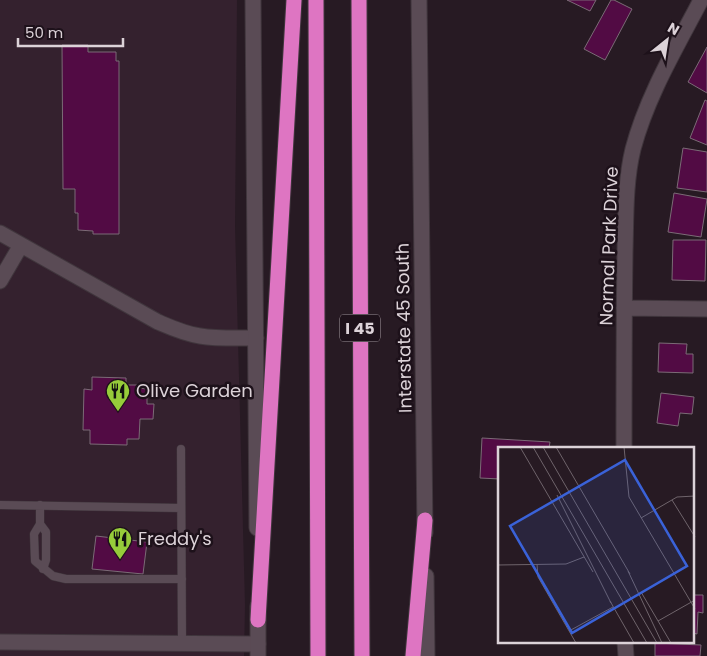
<svg xmlns="http://www.w3.org/2000/svg" width="707" height="656" viewBox="0 0 707 656" font-family="Poppins,sans-serif">
  <rect width="100%" height="100%" fill="#271a23"/>
  <path fill="#34212e" d="M 0,0 L 237,0 L 235,226 L 245,605 L 244,656 L 0,656 Z"/>
  <path fill="#520b44" stroke="#7b6b76" d="M 567,0 L 596,0 L 590,11 Z
    M 611,0 L 614,0 L 632,9 L 605,60 L 584,49 Z
    M 62,45 L 88,45 L 88,52 L 116,52 L 116,61 L 119,61 L 119,234 L 93,234 L 93,231 L 78,230 L 78,213 L 75,213 L 75,189 L 63,189 Z
    M 707,47 L 707,93 L 688,82 Z
    M 705,100 L 707,101 L 707,145 L 690,138 Z
    M 683,148 L 707,152 L 707,192 L 677,188 Z
    M 674,193 L 707,199 L 701,237 L 668,232 Z
    M 673,240 L 706,240 L 705,281 L 672,280 Z
    M 659,343 L 687,344 L 686,354 L 693,354 L 693,373 L 658,372 Z
    M 92,377 L 126,378 L 126,385 L 138,385 L 138,388 L 147,389 L 147,404 L 154,404 L 153,419 L 140,419 L 139,439 L 127,439 L 127,445 L 90,444 L 90,430 L 83,430 L 84,389 L 92,390 Z
    M 661,393 L 694,397 L 692,414 L 680,413 L 678,426 L 657,423 Z
    M 482,438 L 550,442 L 549,448 L 500,448 L 500,479 L 480,478 Z
    M 96,536 L 147,542 L 143,574 L 92,569 Z
    M 693,595 L 703,595 L 703,613 L 698,612 L 697,634 L 693,633 Z
    M 655,643 L 701,645 L 700,656 L 655,656 Z"/>
  <g fill="none" stroke-linecap="round" stroke-linejoin="round">
    <g stroke="#40363d" stroke-width="9">
      <path id="lane" d="M 181,449 L 182,643
        M 0,505 L 181,508
        M 40,505 L 40,524 L 34,534 L 35,561 L 53,576 L 66,579 L 182,579
        M 40,524 L 46,532 L 46,560 L 43,569"/>
    </g>
    <g stroke="#40363d" stroke-width="17">
      <path id="street" d="M 0,233 L 158,322 C 172,328 185,334 200,336 C 218,339 237,338 256,338
        M 0,281 L 21,245
        M 624,308 L 707,309
        M 624,448 C 624,383 624,317 625,251 C 626,217 625,182 633,149 C 647,96 676,48 701,0
        M 0,642 L 258,644
        M 625,642 L 626,656"/>
    </g>
    <g stroke="#40363d" stroke-width="17">
      <path id="secondary" d="M 253,0 L 257,528
        M 419,0 L 425,533
        M 426,576 L 427,656
        M 258,606 L 258,656"/>
    </g>
    <g stroke="#40363d" stroke-width="17">
      <path id="highway" d="M 316,0 L 318,656
        M 359,0 L 362,656
        M 258,620 L 294,0
        M 413,656 L 425,520"/>
    </g>
    <use href="#lane" stroke="#5a4b55" stroke-width="8"/>
    <use href="#street" stroke="#5a4b55" stroke-width="15"/>
    <use href="#secondary" stroke="#5a4b55" stroke-width="15"/>
    <use href="#highway" stroke="#de75c2" stroke-width="15"/>
  </g>
  <defs>
    <g id="restaurant-pin" transform="scale(1.25)"><path d="M0 17L-7.5 6A9.5 9.5 0 1 1 7.5 6Z" fill="#96cc3a" stroke="#1d111a"/><path d="M-5-6h1v4h1v-4h1v4h1v-4h1v5L-1.5 .5V6h-2V.5L-5-1ZM5-6V6H3V1.5H1.5Q1.5-4 5-6Z" fill="#111"/></g>
  </defs>
  <g fill-rule="evenodd">
    <use href="#restaurant-pin" x="118" y="391"/>
    <use href="#restaurant-pin" x="120" y="539"/>
  </g>
  <g text-anchor="middle" stroke-width="5" stroke-linejoin="round" paint-order="stroke">
    <rect fill="#1d111a" stroke="#a3989f" stroke-width="1" x="340" y="314.5" width="40" height="27" rx="4"/>
    <g font-size="16" font-weight="bold" fill="#dcd2d8">
      <text x="360" y="334">I 45</text>
    </g>
    <g font-size="18" fill="#dcd2d8" stroke="#1d111a">
      <text transform="translate(609 246) rotate(-88)" y="6">Normal Park Drive</text>
      <text transform="translate(404 328) rotate(-91)" y="6">Interstate 45 South</text>
    </g>
    <g font-size="18" fill="#dcd2d8" stroke="#1d111a" text-anchor="start">
      <text x="136" y="397">Olive Garden</text>
      <text x="138" y="545">Freddy's</text>
    </g>
  </g>
  <g transform="translate(498 447)">
    <rect width="196" height="196" fill="#271a23"/>
    <path fill="none" stroke="#6f646b" stroke-width="1" d="M 22,0 L 95,125M 35,0 L 149,196M 45,0 L 159,196M 58,0 L 132,127M 126,0 L 131,50 L 197,162M 59,48 L 113,156M 174,53 L 197,90M 143,71 L 179,50 L 197,49M 39,117 L 40,130 L 78,196M 0,118 L 68,117 L 86,110M 130,124 L 164,196M 143,145 L 173,196M 112,154 L 136,196M 160,174 L 197,153M 71,184 L 115,160"/>
    <path fill="#3a62d8" fill-opacity="0.15" stroke="#3a62d8" stroke-width="2.5" d="M 127,13 L 189,119 L 74,186 L 12,79 Z"/>
    <rect width="196" height="196" fill="none" stroke="#dcd2d8" stroke-width="2.5"/>
  </g>
  <g transform="translate(667 40) rotate(30)" stroke="#1d111a" stroke-width="4" paint-order="stroke">
  <path d="M0-4L9 19L0 12L-9 19Z" fill="#dcd2d8"/>
  <text y="-8" font-size="14" font-weight="bold" text-anchor="middle" fill="#dcd2d8">N</text>
  </g>
  <path d="M18 38v8h105v-8" fill="none" stroke="#dcd2d8" stroke-width="2.5"/>
  <text x="25" y="38" font-size="15" fill="#dcd2d8" stroke="#1d111a" stroke-width="4" paint-order="stroke">50 m</text>
</svg>
